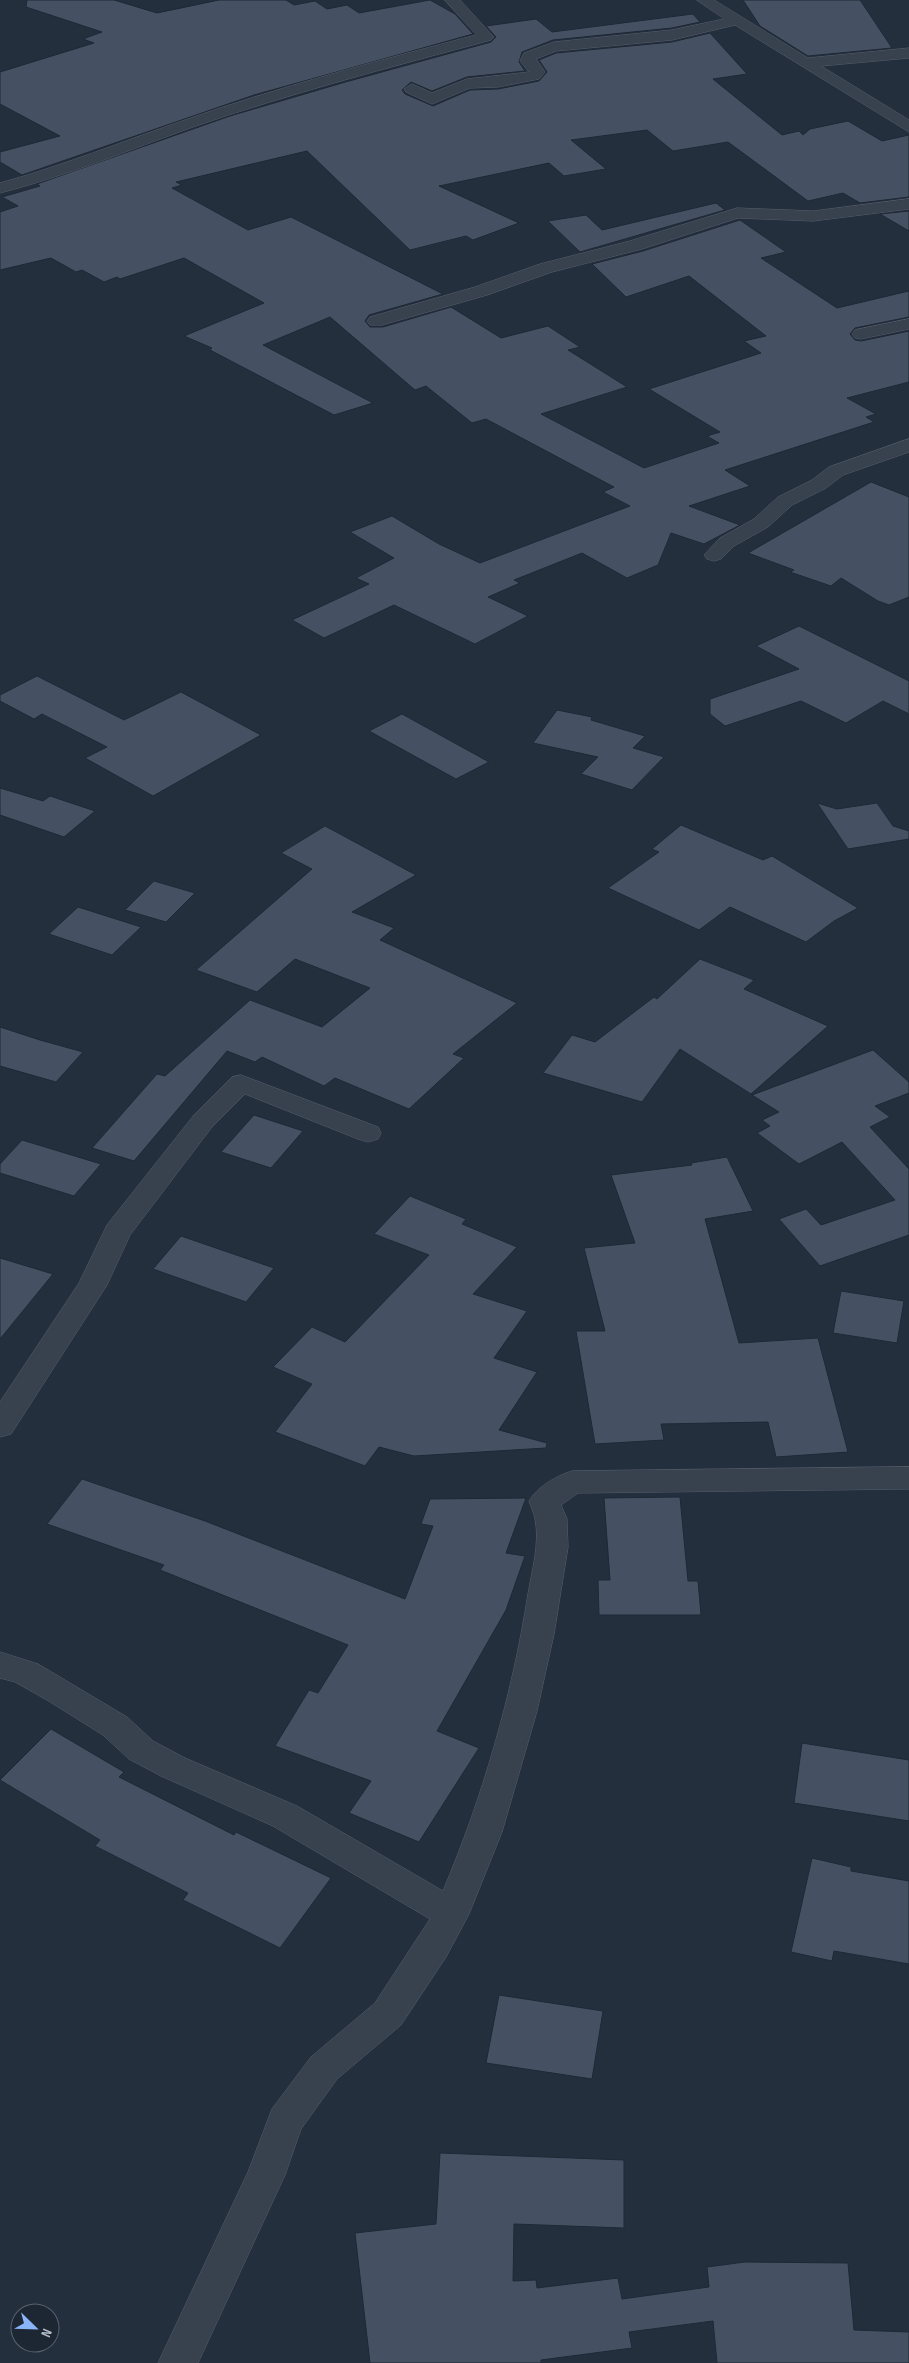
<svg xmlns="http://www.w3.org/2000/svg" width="909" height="2363" viewBox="0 0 909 2363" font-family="'Sofia Sans Condensed',sans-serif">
  <rect width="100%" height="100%" fill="#242f3e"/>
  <path fill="#455162" stroke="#1f2835" d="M 27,0 L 114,0 L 157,13 L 219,0 L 286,0 L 294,5 L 315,1 L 327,9 L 347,5 L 359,13 L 430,0 L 455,14 L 473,34 L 254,95 L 22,175 L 0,162 L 0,152 L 60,136 L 0,104 L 0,72 L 94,43 L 83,39 L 102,32 L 26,7 Z
    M 743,0 L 860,0 L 892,48 L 808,56 L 760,26 Z
    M 693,14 L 700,22 L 672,28 L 553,40 L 522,52 L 519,62 L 525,71 L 467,77 L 432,91 L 411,82 L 402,90 L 405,94 L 433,106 L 470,90 L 498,89 L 539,81 L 547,72 L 539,60 L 556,53 L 672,42 L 710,33 L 747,74 L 713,79 L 782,135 L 799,131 L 803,135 L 810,129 L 848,121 L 882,141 L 909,135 L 909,197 L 860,203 L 843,193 L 808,201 L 728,142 L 673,151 L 647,130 L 571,140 L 606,169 L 564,176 L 549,163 L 439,186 L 519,223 L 473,240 L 466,236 L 410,250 L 307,151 L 176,182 L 182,185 L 172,188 L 248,230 L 291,217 L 443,294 L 369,315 L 365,321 L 370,327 L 383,327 L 451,307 L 501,338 L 548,326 L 580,347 L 568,350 L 627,387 L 541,414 L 644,468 L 719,443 L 707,436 L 720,432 L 649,389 L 761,353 L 744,341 L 766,336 L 689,276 L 626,297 L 592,264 L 643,251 L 740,220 L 786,252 L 761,258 L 837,308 L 909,291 L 909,317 L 855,328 L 850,334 L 855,340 L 861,341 L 909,331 L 909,382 L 847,398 L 876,414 L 866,417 L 874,422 L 725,470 L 750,486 L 689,506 L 740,525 L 704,544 L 671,533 L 658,565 L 627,578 L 582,553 L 514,580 L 520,583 L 488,597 L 528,616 L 475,644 L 394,605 L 324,638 L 292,620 L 369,584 L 356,578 L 394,558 L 350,532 L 392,516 L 439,544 L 480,563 L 630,506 L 603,492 L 614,487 L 486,419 L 472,423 L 426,386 L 415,390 L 330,317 L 263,345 L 373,403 L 334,415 L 210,350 L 212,348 L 184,336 L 264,303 L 184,258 L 120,279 L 117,277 L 104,282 L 82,270 L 76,272 L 51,258 L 0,270 L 0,212 L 18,206 L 2,197 L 40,186 L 37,184 L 230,116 L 342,83 L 491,42 L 496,37 L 486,26 L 536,19 L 552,32 Z
    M 716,203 L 725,210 L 580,252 L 548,221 L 586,215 L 602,230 Z
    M 909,211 L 909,231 L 880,214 Z
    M 871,482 L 909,497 L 909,597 L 889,605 L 878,601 L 841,578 L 831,586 L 790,572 L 794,570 L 748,553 Z
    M 799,626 L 909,681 L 909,714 L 883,701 L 846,723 L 801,701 L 725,726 L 710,714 L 710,699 L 799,669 L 756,646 Z
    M 37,676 L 124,720 L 181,692 L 261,735 L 153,796 L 85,758 L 107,747 L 42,714 L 34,719 L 0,701 L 0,695 Z
    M 557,710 L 592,717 L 591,720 L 645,736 L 633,748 L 664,757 L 632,790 L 581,774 L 598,757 L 533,743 Z
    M 402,714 L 489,762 L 456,779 L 369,731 Z
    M 0,788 L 43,801 L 50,796 L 95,811 L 64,837 L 0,815 Z
    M 817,803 L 837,809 L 877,803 L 893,826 L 909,831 L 909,839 L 848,849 Z
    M 681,825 L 763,860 L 772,856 L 858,908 L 834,921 L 806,942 L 730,907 L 699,930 L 608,888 L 659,852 L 652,849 Z
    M 325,826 L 416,875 L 352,912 L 394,928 L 380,940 L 517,1003 L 453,1054 L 464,1058 L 409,1109 L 335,1078 L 324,1086 L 262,1057 L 255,1062 L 227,1051 L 134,1161 L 92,1148 L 157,1074 L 165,1076 L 250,1000 L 322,1027 L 370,988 L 295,959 L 257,992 L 196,970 L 312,869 L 281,853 Z
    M 154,881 L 195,893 L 166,922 L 125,910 Z
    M 78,907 L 141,927 L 112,955 L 49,934 Z
    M 700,959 L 754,980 L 744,989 L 828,1026 L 751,1094 L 680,1049 L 642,1102 L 543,1073 L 572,1035 L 595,1042 L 654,997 L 657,999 Z
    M 0,1027 L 40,1040 L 83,1052 L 56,1082 L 0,1066 Z
    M 873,1050 L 909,1082 L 909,1093 L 875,1106 L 890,1117 L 870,1127 L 909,1169 L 909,1235 L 820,1266 L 779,1219 L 806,1209 L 821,1225 L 895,1200 L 842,1142 L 799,1164 L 757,1133 L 770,1126 L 762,1120 L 779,1112 L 752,1095 Z
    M 254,1115 L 303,1131 L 271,1168 L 221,1152 Z
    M 22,1140 L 101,1164 L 74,1196 L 0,1173 L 0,1164 Z
    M 727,1157 L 753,1211 L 705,1219 L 739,1343 L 818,1338 L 848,1452 L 776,1457 L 768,1422 L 661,1424 L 664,1440 L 595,1444 L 576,1331 L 605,1331 L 584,1248 L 635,1243 L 611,1175 L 692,1165 L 691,1163 Z
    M 410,1196 L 466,1219 L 462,1224 L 517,1247 L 473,1294 L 527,1311 L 494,1358 L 537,1372 L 499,1430 L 547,1443 L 546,1448 L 414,1456 L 379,1447 L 365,1466 L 275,1432 L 312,1384 L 273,1367 L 312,1327 L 345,1342 L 429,1255 L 374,1234 Z
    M 181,1236 L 274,1268 L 246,1302 L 153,1269 Z
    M 0,1258 L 53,1274 L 0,1339 Z
    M 841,1291 L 904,1301 L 897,1343 L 833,1333 Z
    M 82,1479 L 205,1521 L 405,1599 L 433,1526 L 421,1524 L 430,1499 L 526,1498 L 506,1553 L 525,1556 L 506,1610 L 437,1731 L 479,1748 L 419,1842 L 349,1813 L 371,1781 L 275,1746 L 309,1690 L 318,1693 L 348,1645 L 160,1570 L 164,1565 L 47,1524 Z
    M 680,1497 L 688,1581 L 698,1581 L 701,1615 L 599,1615 L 598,1580 L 610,1580 L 604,1498 Z
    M 51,1729 L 124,1772 L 119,1777 L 234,1835 L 236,1832 L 331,1878 L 280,1948 L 183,1900 L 188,1893 L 95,1846 L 100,1840 L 0,1780 Z
    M 802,1743 L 909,1760 L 909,1821 L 794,1803 Z
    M 812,1858 L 851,1867 L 851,1871 L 909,1881 L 909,1964 L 834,1951 L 832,1961 L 791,1952 Z
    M 499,1995 L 603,2011 L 592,2079 L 486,2063 Z
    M 440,2153 L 624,2160 L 624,2228 L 514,2224 L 513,2281 L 536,2280 L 537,2288 L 618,2278 L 622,2299 L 709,2287 L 707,2267 L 745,2262 L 848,2263 L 854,2330 L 909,2332 L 909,2363 L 717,2363 L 713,2321 L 629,2332 L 632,2348 L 541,2360 L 541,2363 L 370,2363 L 355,2233 L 436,2224 Z"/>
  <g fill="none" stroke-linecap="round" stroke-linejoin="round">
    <g stroke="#565f6c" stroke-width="1">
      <path id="street" d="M 445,0 L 460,0 L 491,34 L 494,37 L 491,40 C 391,67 291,93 193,127 C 129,150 66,176 0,193 L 0,183 C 62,166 121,142 182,121 C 279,87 377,61 476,35 Z
        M 697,0 L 714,0 L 808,58 L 909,48 L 909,58 L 821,66 L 909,120 L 909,132 L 735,25 L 672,40 L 556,51 L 536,59 L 545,72 L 539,79 L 498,87 L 470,88 L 432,104 L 406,92 L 404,89 L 412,84 L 432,93 L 467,79 L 529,72 L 520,61 L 524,53 L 554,42 L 672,30 L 724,19 Z
        M 909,199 L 909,209 L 813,221 L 738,218 L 642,249 L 552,272 L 487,295 L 382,325 L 370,325 L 367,321 L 370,317 L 475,287 L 540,264 L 630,241 L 737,208 L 813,211 Z
        M 909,319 L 909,329 L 861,339 L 855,338 L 852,334 L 855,330 Z
        M 909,439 L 909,452 L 843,475 L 826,488 L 792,505 L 768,527 L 734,546 L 721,559 L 714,561 L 707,559 L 704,555 L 720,538 L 754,519 L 778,497 L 812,480 L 829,467 Z
        M 241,1075 L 378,1127 L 381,1133 L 378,1139 L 368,1142 L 358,1139 L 245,1094 L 212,1127 L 130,1235 L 107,1285 L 11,1434 L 0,1437 L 0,1402 L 79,1283 L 107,1225 L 194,1115 L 232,1077 Z
        M 909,1467 L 909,1489 L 578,1493 L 561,1505 L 567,1519 L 568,1547 L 554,1634 L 537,1711 L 502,1832 L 469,1914 L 446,1957 L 401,2025 L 337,2079 L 301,2129 L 285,2175 L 198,2363 L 158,2363 L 248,2172 L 272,2109 L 311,2057 L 375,2003 L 430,1919 L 273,1826 L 161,1776 L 129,1759 L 103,1735 L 47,1700 L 15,1682 L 0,1678 L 0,1652 L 38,1664 L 127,1717 L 153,1741 L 185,1758 L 297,1806 L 443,1891 C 483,1796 512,1696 528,1594 C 532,1570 540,1543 535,1519 C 534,1513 531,1507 529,1501 C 537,1487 556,1476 572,1471 Z"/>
    </g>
    <use href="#street" fill="#38414e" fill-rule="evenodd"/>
  </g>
  <g transform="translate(35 2328) rotate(113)"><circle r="24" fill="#1d2633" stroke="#59626f"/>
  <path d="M0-4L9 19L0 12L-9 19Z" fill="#8ab4f8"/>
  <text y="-8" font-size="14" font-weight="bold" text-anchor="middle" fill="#b4bcc9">N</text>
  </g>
</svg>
